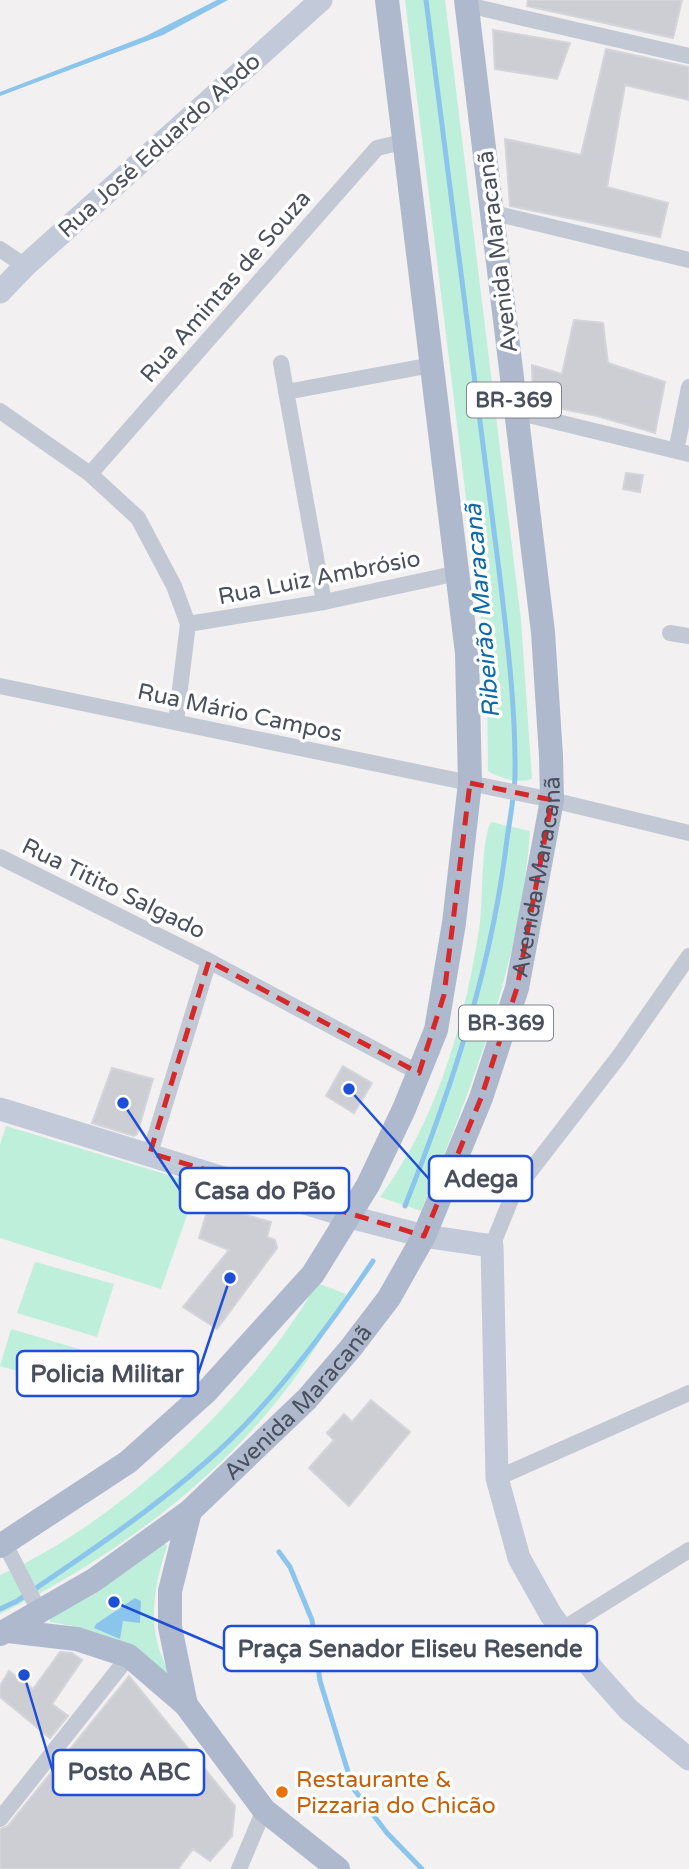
<svg xmlns="http://www.w3.org/2000/svg" width="689" height="1869" viewBox="0 0 689 1869" font-family="'Varela Round',sans-serif">
  <rect width="100%" height="100%" fill="#f2f0f0"/>
  <path fill="#beefdb" d="M 405,0 L 445,0 L 521,620 L 532,779 C 519,784 499,778 488,771 L 487,684 L 481,620 Z
    M 491,822 L 530,831 C 521,962 471,1091 421,1211 L 380,1197 C 438,1119 466,1018 480,923 C 483,899 481,840 491,822 Z
    M 6,1126 L 198,1184 L 161,1289 L 0,1238 L 0,1145 Z
    M 35,1262 L 114,1284 L 97,1337 L 17,1313 Z
    M 317,1283 L 346,1294 C 275,1438 142,1544 0,1614 L 0,1575 C 117,1524 255,1394 317,1283 Z
    M 11,1329 L 89,1352 L 74,1387 L 0,1366 Z
    M 164,1542 L 167,1546 C 153,1590 146,1628 168,1670 L 166,1673 C 125,1641 102,1630 50,1622 L 50,1617 Z"/>
  <path fill="#8cc5ec" d="M 217,0 L 228,0 L 163,35 L 0,96 L 0,92 L 146,36 Z
    M 135,1598 L 141,1601 L 140,1623 L 123,1621 L 120,1639 L 94,1628 L 96,1624 Z"/>
  <g fill="none" stroke-linecap="round" stroke-linejoin="round">
    <path stroke="#8cc5ec" stroke-width="5" d="M 405,1206 C 452,1087 492,967 507,839 C 510,819 514,797 515,776 C 516,709 507,637 499,570 L 426,0
      M 279,1552 L 290,1567 L 312,1620 L 320,1681 L 353,1788 L 387,1833 L 422,1869
      M 0,1609 L 17,1601 C 82,1557 147,1514 206,1462 C 268,1409 328,1328 373,1261"/>
  </g>
  <path fill="#cdced4" stroke="#d4d4db" stroke-width="2" d="M 528,0 L 682,0 L 673,38 L 527,6 Z
    M 493,30 L 570,43 L 557,79 L 495,69 Z
    M 606,49 L 689,67 L 689,100 L 625,85 L 607,187 L 668,203 L 660,237 L 510,206 L 505,139 L 581,155 Z
    M 574,320 L 603,323 L 608,363 L 665,382 L 655,433 L 597,416 L 533,403 L 532,365 L 562,374 Z
    M 626,473 L 643,475 L 640,492 L 623,489 Z
    M 343,1066 L 372,1083 L 354,1113 L 326,1096 Z
    M 112,1068 L 153,1079 L 137,1134 L 134,1136 L 92,1123 Z
    M 209,1205 L 271,1222 L 267,1237 L 275,1240 L 277,1248 L 217,1329 L 183,1307 L 229,1250 L 199,1238 Z
    M 371,1400 L 410,1432 L 349,1506 L 309,1468 L 334,1440 L 327,1433 L 344,1414 L 352,1422 Z
    M 60,1652 L 72,1653 L 82,1660 L 52,1704 L 68,1716 L 50,1738 L 0,1697 L 0,1686 L 9,1671 L 33,1689 Z
    M 129,1676 L 235,1806 L 232,1836 L 210,1861 L 193,1849 L 178,1869 L 0,1869 L 0,1829 L 8,1826 Z"/>
  <g fill="none" stroke-linecap="round" stroke-linejoin="round">
    <path stroke="#c3c9d4" stroke-width="16" d="M 467,5 L 689,56
      M 494,213 L 689,260
      M 0,249 L 25,266
      M 281,363 L 324,602
      M 286,392 L 432,365
      M 0,411 L 90,474 L 138,518 L 174,586 L 188,624 L 176,721
      M 516,412 L 689,454
      M 676,451 L 689,387
      M 90,474 L 377,148 L 402,142
      M 188,624 L 324,602 L 458,573
      M 670,633 L 689,636
      M 0,686 L 552,800 L 689,833
      M 0,857 L 209,961 L 419,1073
      M 150,1153 L 209,961
      M 492,1246 L 514,1192 L 620,1055 L 689,956
      M 497,1478 L 689,1393
      M 5,1544 L 39,1611
      M 561,1630 L 689,1550
      M 0,1819 L 129,1656
      M 239,1869 L 264,1810"/>
    <path stroke="#c2c9d8" stroke-width="23" d="M 0,292 L 25,266 L 321,0
      M 0,1109 L 350,1217 L 424,1236 L 492,1246 L 497,1478 L 519,1558 L 551,1615 L 595,1672 L 629,1710 L 689,1759"/>
    <g stroke="#afb9ce" stroke-width="24">
      <path d="M 0,1546 L 128,1462 L 207,1391 L 313,1274 L 368,1185 L 404,1109 L 436,1030 L 454,923 L 470,783 L 467,653 L 387,0"/>
      <path d="M 8,1631 L 77,1639 L 129,1656 L 186,1705 L 264,1810 L 338,1869"/>
      <path id="s1" d="M 0,1634 L 94,1580 L 190,1511 L 307,1399 L 350,1349 L 389,1298 L 424,1236 L 481,1098 L 517,988 L 552,800 L 551,756 L 543,632 L 466,0"/>
      <path d="M 186,1705 L 170,1627 L 170,1591 L 190,1511"/>
    </g>
  </g>
  <path fill="none" stroke="#d62828" stroke-width="5" stroke-dasharray="14 9" stroke-linejoin="round" d="M 470,783 L 552,800 L 517,988 L 481,1098 L 424,1236 L 150,1153 L 209,961 L 419,1073 L 444,995 Z"/>
  <circle fill="#e8710a" stroke="#fff" stroke-width="2.5" cx="282" cy="1792" r="7"/>
  <g text-anchor="middle" stroke-width="7" stroke-linejoin="round" paint-order="stroke">
    <g fill="#fff" stroke="#7f848e" stroke-width="2">
      <rect x="467" y="382.5" width="94" height="35" rx="5"/>
      <rect x="459" y="1005.5" width="94" height="35" rx="5"/>
    </g>
    <g font-size="21" font-weight="bold" fill="#484f5d">
      <text x="514" y="407">BR-369</text>
      <text x="506" y="1030">BR-369</text>
    </g>
    <g font-size="23" fill="#484f5d" stroke="#fff">
      <text transform="translate(159 145) rotate(-42)" y="8">Rua José Eduardo Abdo</text>
      <text transform="translate(497 252) rotate(-97)" y="8">Avenida Maracanã</text>
      <text transform="translate(225 286) rotate(-49)" y="8">Rua Amintas de Souza</text>
      <text transform="translate(319 577) rotate(-11)" y="8">Rua Luiz Ambrósio</text>
      <text transform="translate(240 712) rotate(12)" y="8">Rua Mário Campos</text>
      <text dy="8" stroke="none"><textPath href="#s1" startOffset="968">Avenida Maracanã</textPath></text>
      <text transform="translate(114 888) rotate(26)" y="8">Rua Titito Salgado</text>
      <text dy="8" stroke="none"><textPath href="#s1" startOffset="380">Avenida Maracanã</textPath></text>
    </g>
    <g font-size="23" fill="#c56008" stroke="#fff" text-anchor="start">
      <text x="296" y="1787">Restaurante &amp;<tspan x="296" dy="26">Pizzaria do Chicão</tspan></text>
    </g>
    <g font-size="24" font-style="italic" fill="#0c6aac" stroke="#fff">
      <text transform="translate(482 611) rotate(-95)" y="8">Ribeirão Maracanã</text>
    </g>
  </g>
  <path fill="none" stroke="#1d4ed8" stroke-width="2.5" d="M349 1089L429 1179M123 1103L180 1190M230 1278L198 1374M114 1602L224 1649M24 1675L53 1772"/>
  <g fill="#1d4ed8" stroke="#fff" stroke-width="2.5">
    <circle cx="349" cy="1089" r="7"/>
    <circle cx="123" cy="1103" r="7"/>
    <circle cx="230" cy="1278" r="7"/>
    <circle cx="114" cy="1602" r="7"/>
    <circle cx="24" cy="1675" r="7"/>
  </g>
  <g fill="#fff" stroke="#1d4ed8" stroke-width="2.5">
    <rect x="429" y="1156" width="103" height="45" rx="7"/>
    <rect x="180" y="1168" width="169" height="45" rx="7"/>
    <rect x="17" y="1351" width="181" height="45" rx="7"/>
    <rect x="224" y="1626" width="373" height="45" rx="7"/>
    <rect x="53" y="1750" width="151" height="45" rx="7"/>
  </g>
  <g font-size="24" text-anchor="middle" font-weight="bold" fill="#484f5d">
    <text x="481" y="1187">Adega</text>
    <text x="265" y="1199">Casa do Pão</text>
    <text x="107" y="1382">Policia Militar</text>
    <text x="410" y="1657">Praça Senador Eliseu Resende</text>
    <text x="129" y="1780">Posto ABC</text>
  </g>
</svg>
